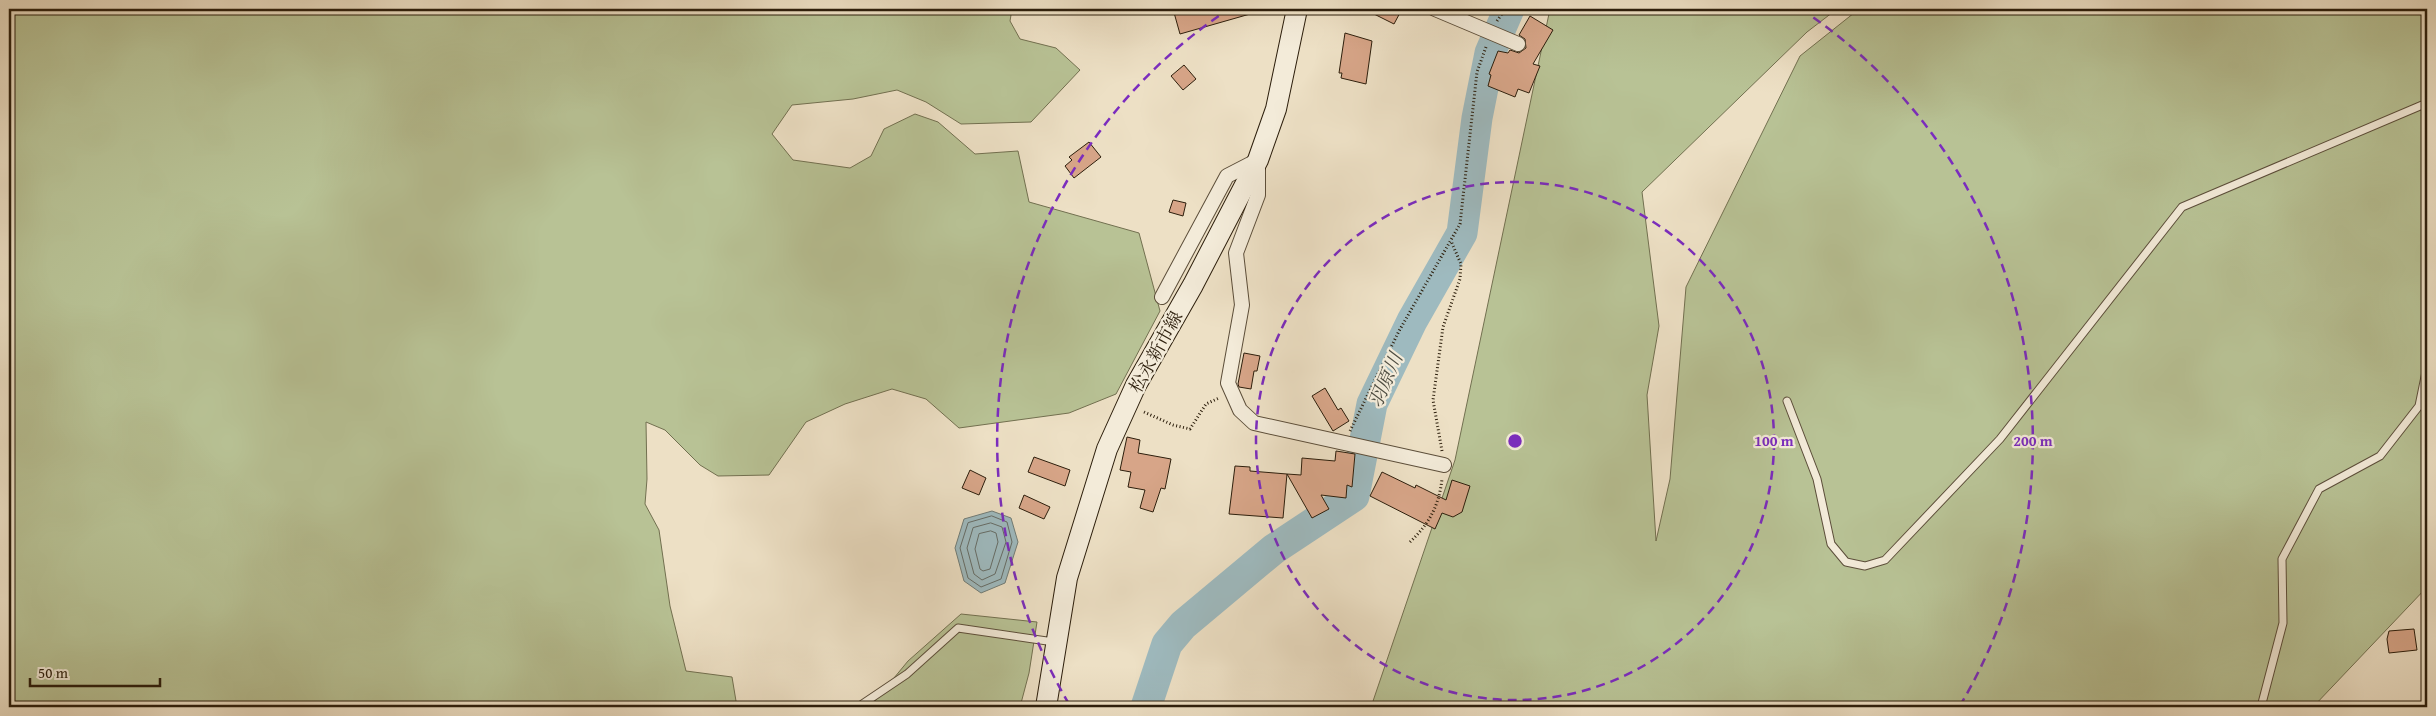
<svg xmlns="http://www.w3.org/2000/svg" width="2436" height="716" viewBox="0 0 2436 716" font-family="'Gentium Book Plus','Noto Serif JP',serif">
  <rect width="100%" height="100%" fill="#ede0c5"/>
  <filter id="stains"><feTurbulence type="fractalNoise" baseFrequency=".004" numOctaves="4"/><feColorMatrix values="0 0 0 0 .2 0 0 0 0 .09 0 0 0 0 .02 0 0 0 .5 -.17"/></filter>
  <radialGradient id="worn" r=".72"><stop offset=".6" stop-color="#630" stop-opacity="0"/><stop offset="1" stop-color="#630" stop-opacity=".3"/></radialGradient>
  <path fill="#b8c295" stroke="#727050" d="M 9,9 L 1012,9 L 1010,21 L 1020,39 L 1056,48 L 1080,70 L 1031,122 L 961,124 L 926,102 L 897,90 L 853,99 L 792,105 L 772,134 L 793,160 L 850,168 L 871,156 L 884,129 L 915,114 L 938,122 L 975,154 L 1018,151 L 1029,202 L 1139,233 L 1160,311 L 1116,394 L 1069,413 L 959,428 L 926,399 L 892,389 L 845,404 L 806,422 L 769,475 L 718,476 L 700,465 L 665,430 L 646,422 L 647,479 L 645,504 L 659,530 L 670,606 L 686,671 L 732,677 L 737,707 L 9,707 Z
    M 1550,9 L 1837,9 L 1807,32 L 1642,192 L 1659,326 L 1647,395 L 1656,541 L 1670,479 L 1686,287 L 1800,56 L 1859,9 L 2427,9 L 2427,587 L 2313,707 L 1371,707 L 1455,460 Z
    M 961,614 L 1037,622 L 1029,673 L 1020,707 L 870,707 L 908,661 Z"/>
  <path fill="#9ebabf" stroke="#707c77" d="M 992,511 L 1011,518 L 1018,542 L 1005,583 L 981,593 L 964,581 L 955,548 L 964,519 Z"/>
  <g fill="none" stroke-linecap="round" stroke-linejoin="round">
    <path stroke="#656c66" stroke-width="1" d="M 992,516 L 1007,522 L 1012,542 L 1001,579 L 981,587 L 968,578 L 960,548 L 968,523 Z
      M 991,523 L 1002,527 L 1006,542 L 995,574 L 982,580 L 974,574 L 967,548 L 973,528 Z
      M 991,531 L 996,533 L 998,542 L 990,569 L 983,571 L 980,569 L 975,549 L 979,534 Z"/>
    <path stroke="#9ebabf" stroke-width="31" d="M 1146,707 L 1167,644 L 1183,625 L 1274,549 L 1354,496 L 1372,404 L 1412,321 L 1462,233 L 1477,118 L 1490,53 L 1509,9"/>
  </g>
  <path fill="#d7a588" stroke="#2c1e0c" d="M 1173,9 L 1256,9 L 1257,12 L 1180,34 Z
    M 1364,9 L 1402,9 L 1394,24 Z
    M 1530,16 L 1553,30 L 1533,64 L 1540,66 L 1529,93 L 1518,89 L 1515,97 L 1488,86 L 1491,75 L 1489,74 L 1498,51 L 1508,53 L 1510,50 L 1519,53 L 1526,48 L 1525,39 L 1519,35 Z
    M 1345,33 L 1372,41 L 1366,84 L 1341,78 L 1342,73 L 1339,73 Z
    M 1184,65 L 1196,79 L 1183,90 L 1171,76 Z
    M 1089,142 L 1101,157 L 1074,178 L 1065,166 L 1072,160 L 1069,157 Z
    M 1173,200 L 1186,203 L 1183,216 L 1169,212 Z
    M 1244,353 L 1260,356 L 1257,371 L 1254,371 L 1251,389 L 1239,387 L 1238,384 Z
    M 1325,388 L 1338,410 L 1341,408 L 1349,421 L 1333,431 L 1312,396 Z
    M 1127,437 L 1140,440 L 1138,453 L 1171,459 L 1165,489 L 1161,488 L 1153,512 L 1140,508 L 1145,490 L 1128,487 L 1131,472 L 1120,470 Z
    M 1336,451 L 1355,454 L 1352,487 L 1347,485 L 1346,498 L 1321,495 L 1329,509 L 1312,518 L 1287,474 L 1301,475 L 1302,458 L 1335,461 Z
    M 1034,457 L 1070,470 L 1065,486 L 1028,472 Z
    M 1235,466 L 1250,467 L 1250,471 L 1287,474 L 1283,518 L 1229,514 Z
    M 970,470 L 986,478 L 979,495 L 962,488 Z
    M 1382,472 L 1415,488 L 1416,485 L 1446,500 L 1452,480 L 1470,486 L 1462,512 L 1453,517 L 1442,513 L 1435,529 L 1370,496 Z
    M 1024,495 L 1050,507 L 1044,519 L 1019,508 Z
    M 2414,629 L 2417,650 L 2389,653 L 2387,639 L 2389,631 Z"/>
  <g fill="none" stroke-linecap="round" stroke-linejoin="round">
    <g stroke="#5c4e3a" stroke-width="9">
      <path id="lane" d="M 1787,401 L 1817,479 L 1831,544 L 1846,562 L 1865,566 L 1885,560 L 2000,439 L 2182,207 L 2427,103
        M 858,707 L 907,674 L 958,628 L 1054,642
        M 2261,707 L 2283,623 L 2282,559 L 2319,489 L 2380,456 L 2419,406 L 2427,367"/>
    </g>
    <g stroke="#5c4e3a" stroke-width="16">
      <path id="street" d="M 1435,9 L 1518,44
        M 1162,297 L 1227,176 L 1258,160 L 1258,195 L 1236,253 L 1242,305 L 1228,383 L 1240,410 L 1254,423 L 1444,465"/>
    </g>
    <g stroke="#2c1e0c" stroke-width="22">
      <path id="secondary" d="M 1046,707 L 1067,578 L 1107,449 L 1136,385 L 1193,285 L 1258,160 L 1276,109 L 1297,9"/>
    </g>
    <path stroke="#2c1e0c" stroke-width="3" stroke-dasharray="1 2.5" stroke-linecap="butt" d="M 1497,21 L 1505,9
      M 1144,412 L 1173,425 L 1190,429 L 1206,404 L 1219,398
      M 1350,431 L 1399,331 L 1460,224 L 1477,72 L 1486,47
      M 1442,451 L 1433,400 L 1443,327 L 1460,279 L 1461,264 L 1451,241
      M 1410,542 C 1429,524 1439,506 1442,479"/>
    <use href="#lane" stroke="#f3ebd9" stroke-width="7"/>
    <use href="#street" stroke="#f3ebd9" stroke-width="14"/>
    <use href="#secondary" stroke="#f3ebd9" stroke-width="20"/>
  </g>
  <g fill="none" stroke="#7b2cbf" stroke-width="2.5" stroke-dasharray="9 6">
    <circle cx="1515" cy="441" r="259"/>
    <path d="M1069 704A518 518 0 0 1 1229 9M1801 9A518 518 0 0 1 1961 704"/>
  </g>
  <g text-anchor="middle" stroke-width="4.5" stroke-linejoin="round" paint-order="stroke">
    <g font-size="18" fill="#2c1e0c" stroke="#f3ebd9">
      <text transform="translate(1156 352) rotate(-61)" y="6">松永新市線</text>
    </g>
    <g font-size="19" font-style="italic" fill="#4e4d42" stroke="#f3ebd9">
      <text transform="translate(1385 380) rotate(-67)" y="7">羽原川</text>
    </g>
  </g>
  <circle cx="1515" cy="441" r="8" fill="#7b2cbf" stroke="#f3ebd9" stroke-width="2.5"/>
  <g font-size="15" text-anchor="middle" font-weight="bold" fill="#7b2cbf" stroke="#f3ebd9" stroke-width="4.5" stroke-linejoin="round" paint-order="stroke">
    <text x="1774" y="446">100 m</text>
    <text x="2033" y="446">200 m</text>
  </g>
  <rect width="2436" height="716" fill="none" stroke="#ede0c5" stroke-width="30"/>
  <rect x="10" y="10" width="2416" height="696" fill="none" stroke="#2c1e0c" stroke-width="2.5"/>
  <rect x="15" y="15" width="2406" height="686" fill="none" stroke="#2c1e0c"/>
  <path d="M30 678v8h130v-8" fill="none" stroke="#2c1e0c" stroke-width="2.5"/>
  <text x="38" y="678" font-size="15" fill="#2c1e0c" stroke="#f3ebd9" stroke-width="4" paint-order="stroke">50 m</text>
  <rect width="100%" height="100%" filter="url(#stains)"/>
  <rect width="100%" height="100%" fill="url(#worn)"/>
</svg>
